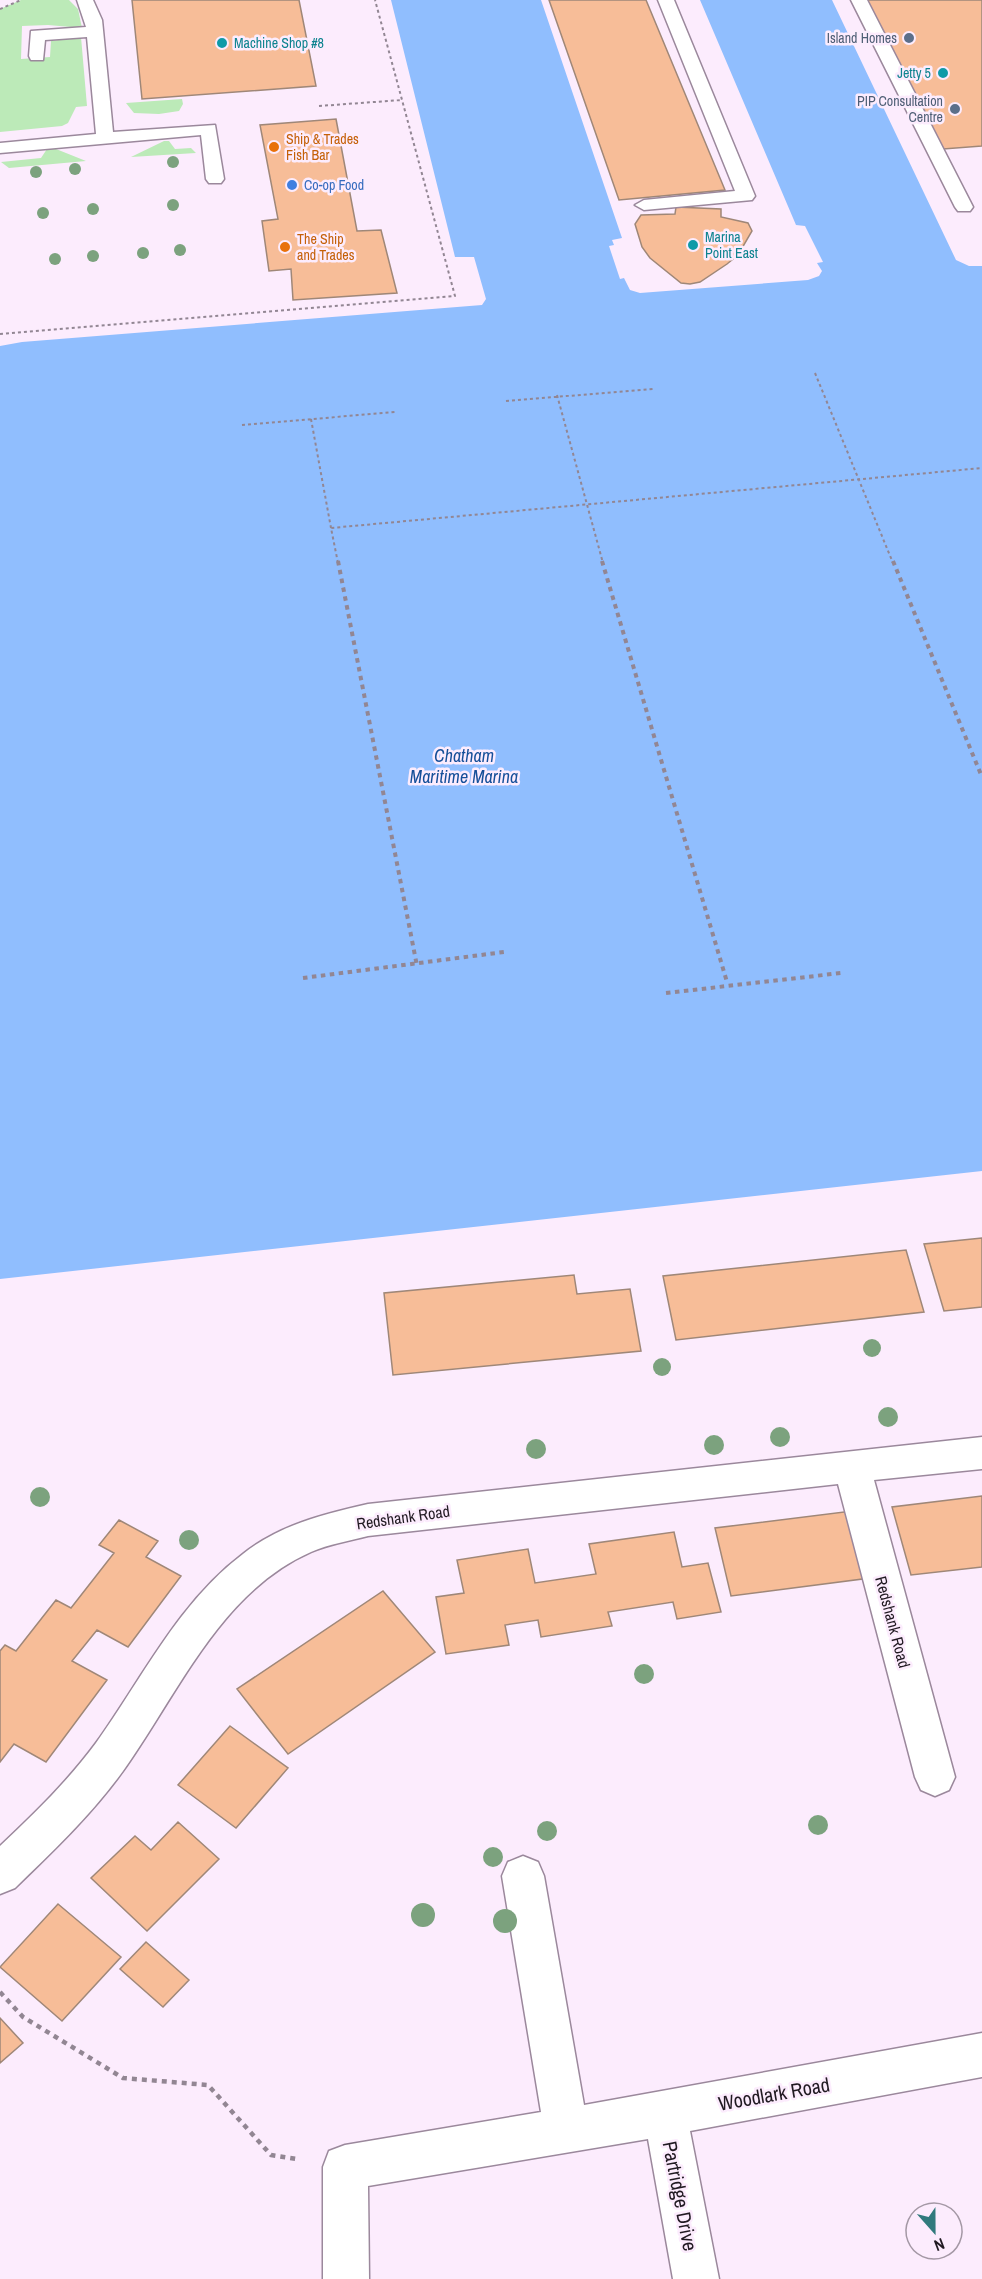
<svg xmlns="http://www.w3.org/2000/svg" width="982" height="2279" viewBox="0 0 982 2279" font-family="'Archivo Narrow',sans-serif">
  <rect width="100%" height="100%" fill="#fcecfd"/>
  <path fill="#bceab8" d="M 21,0 L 69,0 L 78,9 L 82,28 L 48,25 L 22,26 L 21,59 L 50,57 L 51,41 L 81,37 L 87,106 L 76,107 L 68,123 L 62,126 L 0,132 L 0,9 Z
    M 182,99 L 183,104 L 179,111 L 159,114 L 134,113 L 126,103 Z
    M 164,141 L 169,141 L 175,149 L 191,148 L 196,153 L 131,157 Z
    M 47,149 L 56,149 L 86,161 L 9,168 L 1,162 L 41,158 Z"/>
  <path fill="#90befe" d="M 391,0 L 541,0 L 622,238 L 612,240 L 614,245 L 609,246 L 620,279 L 624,278 L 630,290 L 640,293 L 808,280 L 819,276 L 822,271 L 817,263 L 823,262 L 805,226 L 796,225 L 700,0 L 832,0 L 956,260 L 969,266 L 982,266 L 982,1171 L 0,1279 L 0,346 L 22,342 L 482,305 L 486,299 L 474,257 L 455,257 Z"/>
  <path fill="#f7bd98" stroke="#9f8778" stroke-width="1.5" d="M 132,0 L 299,0 L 316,86 L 142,99 Z
    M 549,0 L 646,0 L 725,190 L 619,200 Z
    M 865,0 L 982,0 L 982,146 L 943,149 Z
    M 336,119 L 357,231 L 381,230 L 397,293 L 293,300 L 291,269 L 269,271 L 262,221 L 278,219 L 260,125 Z
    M 676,207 L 721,209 L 721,217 L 748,223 L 752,231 L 738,255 L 727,264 L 700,282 L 690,284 L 681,283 L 650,258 L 642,247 L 635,224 L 641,215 L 675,214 Z
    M 982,1238 L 982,1307 L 944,1311 L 924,1244 Z
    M 906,1250 L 924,1312 L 676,1340 L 663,1276 Z
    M 574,1275 L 577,1294 L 630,1289 L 641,1351 L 393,1375 L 384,1293 Z
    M 982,1496 L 982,1567 L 911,1575 L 892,1507 Z
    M 852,1511 L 870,1578 L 731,1596 L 715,1528 Z
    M 119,1520 L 158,1541 L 146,1557 L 181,1576 L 128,1647 L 97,1630 L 72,1661 L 107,1680 L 46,1762 L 14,1744 L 0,1762 L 0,1651 L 5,1645 L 16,1651 L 56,1600 L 71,1608 L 114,1553 L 99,1545 Z
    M 674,1532 L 682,1567 L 708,1563 L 721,1612 L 677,1619 L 673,1602 L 608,1612 L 612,1626 L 541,1637 L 538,1620 L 505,1625 L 509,1645 L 446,1654 L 436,1597 L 464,1593 L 457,1560 L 528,1549 L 535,1583 L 596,1574 L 589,1544 Z
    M 383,1591 L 435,1652 L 288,1754 L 237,1689 Z
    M 230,1726 L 288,1768 L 236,1828 L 178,1785 Z
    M 178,1822 L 219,1859 L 147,1931 L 91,1878 L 135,1836 L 151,1850 Z
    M 58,1904 L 121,1957 L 62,2021 L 0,1967 Z
    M 146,1942 L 189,1980 L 163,2007 L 120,1969 Z
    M 0,2018 L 23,2043 L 0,2063 Z"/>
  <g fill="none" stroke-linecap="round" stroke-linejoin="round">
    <g stroke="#9b889c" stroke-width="3">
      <path id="lane" d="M 77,0 L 93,0 L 102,20 L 113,132 L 215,125 L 224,179 L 221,183 L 209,183 L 206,179 L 201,135 L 0,153 L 0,143 L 96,134 L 87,37 L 45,40 L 43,60 L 31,60 L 29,56 L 31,31 L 86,27 Z
        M 658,0 L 674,0 L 755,196 L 752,200 L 644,210 L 635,205 L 644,200 L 735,191 Z
        M 851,0 L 867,0 L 973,207 L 970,211 L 958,211 L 955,207 Z"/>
    </g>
    <g stroke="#9b889c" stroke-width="3">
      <path id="street" d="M 982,1437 L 982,1469 L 874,1480 L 955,1777 L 949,1790 L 935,1796 L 921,1790 L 915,1777 L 838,1484 L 368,1536 C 349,1541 329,1544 311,1552 C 220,1592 178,1694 123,1771 C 92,1814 53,1851 15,1888 L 0,1894 L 0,1846 C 34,1814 68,1781 96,1743 C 142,1679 178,1603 243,1554 C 279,1525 324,1514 368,1504 Z
        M 523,1856 L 538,1862 L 544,1876 L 584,2105 L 982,2033 L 982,2077 L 690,2131 L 719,2279 L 673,2279 L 648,2139 L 368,2186 L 369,2279 L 323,2279 L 323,2167 L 329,2151 L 345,2145 L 541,2112 L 502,1876 L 508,1862 Z"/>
    </g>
    <path stroke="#928693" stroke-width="2" stroke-dasharray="3 3" stroke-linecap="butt" d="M 0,9 L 21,0
      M 319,106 L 402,100
      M 0,334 L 455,296 L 375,0
      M 815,373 L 893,563
      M 557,395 L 603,563
      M 506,401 L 653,389
      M 311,419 L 331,528
      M 242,425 L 395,412
      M 338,563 L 331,528 L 982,468"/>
    <path stroke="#928693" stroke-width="4" stroke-dasharray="4.5 4.5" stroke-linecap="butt" d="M 338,561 L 417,966
      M 602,561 L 727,982
      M 893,561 L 982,777
      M 303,978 L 504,952
      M 666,993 L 841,973"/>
    <path stroke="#928693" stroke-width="4.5" stroke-dasharray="5 5" stroke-linecap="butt" d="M 0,1992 L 23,2017 L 123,2078 L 208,2085 L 271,2155 L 297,2159"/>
    <use href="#lane" fill="#fff" fill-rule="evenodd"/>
    <use href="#street" fill="#fff" fill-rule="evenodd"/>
  </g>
  <g fill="#7ca27e">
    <circle cx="173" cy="162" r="6"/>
    <circle cx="75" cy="169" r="6"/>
    <circle cx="36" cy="172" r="6"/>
    <circle cx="173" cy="205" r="6"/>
    <circle cx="93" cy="209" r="6"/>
    <circle cx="43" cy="213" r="6"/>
    <circle cx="180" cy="250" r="6"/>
    <circle cx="143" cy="253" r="6"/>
    <circle cx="93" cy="256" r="6"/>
    <circle cx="55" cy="259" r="6"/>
    <circle cx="872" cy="1348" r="9"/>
    <circle cx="662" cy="1367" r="9"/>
    <circle cx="888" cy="1417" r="10"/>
    <circle cx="780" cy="1437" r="10"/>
    <circle cx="714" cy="1445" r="10"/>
    <circle cx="536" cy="1449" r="10"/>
    <circle cx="40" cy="1497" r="10"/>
    <circle cx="189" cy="1540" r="10"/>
    <circle cx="644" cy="1674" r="10"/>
    <circle cx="818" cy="1825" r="10"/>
    <circle cx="547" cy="1831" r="10"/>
    <circle cx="493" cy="1857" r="10"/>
    <circle cx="423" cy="1915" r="12"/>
    <circle cx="505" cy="1921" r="12"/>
  </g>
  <g fill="#5c6f8a" stroke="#fcecfd" stroke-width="2">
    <circle cx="909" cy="38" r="6"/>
    <circle cx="955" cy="109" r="6"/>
  </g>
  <g fill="#0f9aa8" stroke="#fcecfd" stroke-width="2">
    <circle cx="222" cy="43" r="6"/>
    <circle cx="943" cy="73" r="6"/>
    <circle cx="693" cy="245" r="6"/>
  </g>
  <g fill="#e8710a" stroke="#fcecfd" stroke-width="2">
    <circle cx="274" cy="147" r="6"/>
    <circle cx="285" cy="247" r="6"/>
  </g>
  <circle fill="#3f7fe0" stroke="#fcecfd" stroke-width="2" cx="292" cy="185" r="6"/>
  <g text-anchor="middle" stroke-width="5" stroke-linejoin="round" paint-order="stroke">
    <g font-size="14" fill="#4e5e75" stroke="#fcecfd" text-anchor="end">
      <text x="897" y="43">Island Homes</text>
      <text x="943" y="106">PIP Consultation<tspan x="943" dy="16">Centre</tspan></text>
    </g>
    <g font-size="14" fill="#0d838f" stroke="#fcecfd" text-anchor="start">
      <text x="234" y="48">Machine Shop #8</text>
      <text x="931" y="78" text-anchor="end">Jetty 5</text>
      <text x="705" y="242">Marina<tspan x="705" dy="16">Point East</tspan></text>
    </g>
    <g font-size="14" fill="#c56008" stroke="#fcecfd" text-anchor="start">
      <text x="286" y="144">Ship &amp; Trades<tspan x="286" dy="16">Fish Bar</tspan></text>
      <text x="297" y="244">The Ship<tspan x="297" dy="16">and Trades</tspan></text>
    </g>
    <g font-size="14" fill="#366cbe" stroke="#fcecfd" text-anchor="start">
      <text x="304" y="190">Co-op Food</text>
    </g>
    <g font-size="16" fill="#211a22" stroke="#fcecfd">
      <text transform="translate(403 1517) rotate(-8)" y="6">Redshank Road</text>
      <text transform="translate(893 1622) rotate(75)" y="6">Redshank Road</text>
    </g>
    <g font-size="18" font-style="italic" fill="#154f99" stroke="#fcecfd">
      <text x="464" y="762">Chatham<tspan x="464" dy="21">Maritime Marina</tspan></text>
    </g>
    <g font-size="20" fill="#211a22" stroke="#fcecfd">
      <text transform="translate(774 2094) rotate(-10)" y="7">Woodlark Road</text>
      <text transform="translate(680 2196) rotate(79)" y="7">Partridge Drive</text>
    </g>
  </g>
  <g transform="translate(934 2231) rotate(159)"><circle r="28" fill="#fcecfd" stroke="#a498a5" stroke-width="1.5"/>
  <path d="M0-4.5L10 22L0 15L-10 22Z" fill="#317a7d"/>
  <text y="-9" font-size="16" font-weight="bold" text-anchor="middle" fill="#211a22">N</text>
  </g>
</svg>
